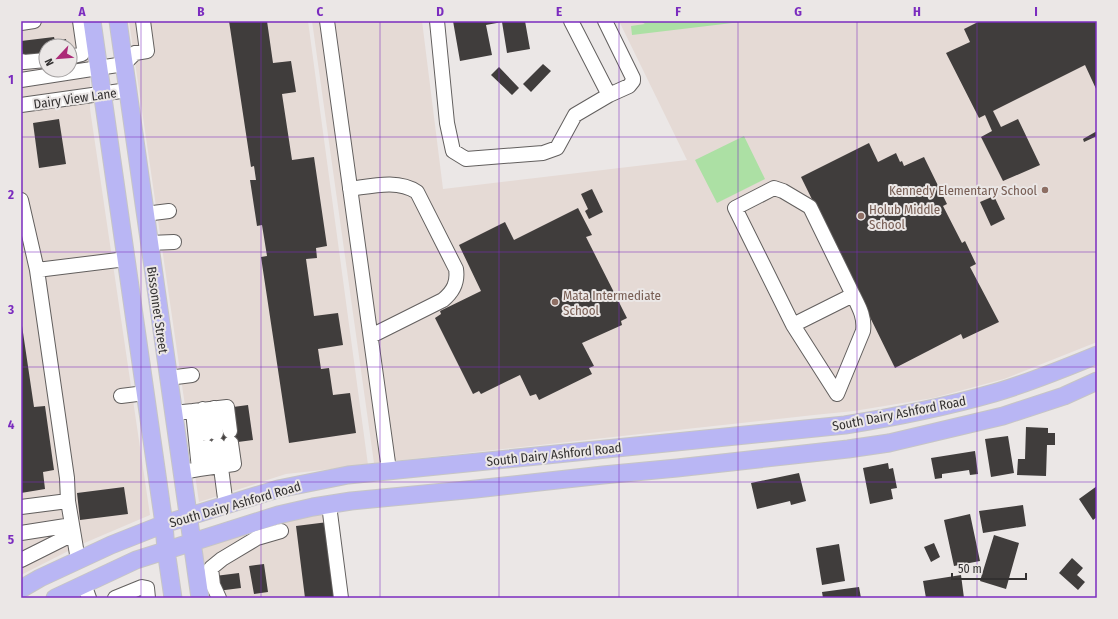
<svg xmlns="http://www.w3.org/2000/svg" width="1118" height="619" viewBox="0 0 1118 619" font-family="'Fira Sans Condensed',sans-serif">
  <rect width="100%" height="100%" fill="#ebe7e6"/>
  <path fill="#e5dad5" fill-rule="evenodd" d="M 21,21 L 85,21 L 90,52 L 90,109 L 150,515 L 82,544 L 21,575 ZM 46,46 L 70,46 L 70,70 L 46,70 Z
    M 129,21 L 308,21 L 368,465 L 286,474 L 199,502 Z
    M 312,21 L 422,21 L 443,189 L 687,160 L 619,21 L 1097,21 L 1097,342 L 1004,379 L 933,398 L 854,411 L 814,415 L 374,463 Z
    M 335,513 L 346,598 L 208,598 L 201,545 L 285,520 Z"/>
  <path fill="#ace0a4" d="M 640,21 L 749,21 L 632,35 L 631,26 L 645,24 Z
    M 744,136 L 765,179 L 717,203 L 695,160 Z"/>
  <path fill="#403d3c" d="M 229,21 L 267,21 L 273,63 L 291,61 L 296,92 L 282,94 L 292,160 L 314,157 L 327,246 L 316,248 L 317,258 L 306,259 L 314,316 L 338,313 L 343,345 L 318,349 L 321,369 L 329,368 L 333,395 L 350,393 L 356,433 L 289,443 L 261,257 L 267,256 L 262,225 L 257,226 L 250,180 L 256,180 L 254,166 L 251,167 Z
    M 453,21 L 525,21 L 530,49 L 507,53 L 502,22 L 486,25 L 492,55 L 460,61 Z
    M 980,21 L 1097,21 L 1097,91 L 1085,65 L 993,111 L 1001,127 L 1018,119 L 1040,165 L 1003,181 L 981,137 L 992,131 L 985,115 L 979,118 L 946,53 L 970,42 L 964,29 Z
    M 54,37 L 55,41 L 66,39 L 67,46 L 46,46 L 46,55 L 23,57 L 21,41 Z
    M 543,64 L 551,71 L 531,92 L 523,84 Z
    M 499,67 L 519,88 L 512,95 L 491,75 Z
    M 59,119 L 66,164 L 39,168 L 33,123 Z
    M 1097,131 L 1097,136 L 1084,142 L 1083,139 Z
    M 869,143 L 878,162 L 896,153 L 900,162 L 902,161 L 904,166 L 924,157 L 947,204 L 943,206 L 962,243 L 965,241 L 976,264 L 970,267 L 999,322 L 963,339 L 961,334 L 895,368 L 801,177 Z
    M 592,189 L 603,212 L 589,219 L 585,211 L 588,209 L 581,194 Z
    M 994,196 L 1005,219 L 991,226 L 980,202 Z
    M 578,208 L 592,235 L 586,237 L 627,318 L 621,321 L 622,325 L 582,343 L 594,366 L 589,368 L 592,374 L 539,400 L 536,394 L 530,396 L 520,375 L 481,394 L 479,391 L 473,394 L 435,318 L 441,314 L 440,311 L 481,291 L 459,245 L 505,222 L 514,240 Z
    M 21,319 L 34,407 L 45,406 L 54,470 L 43,472 L 45,489 L 21,493 Z
    M 248,405 L 253,440 L 238,442 L 238,441 L 237,441 L 199,448 L 198,435 L 235,430 L 236,431 L 237,431 L 233,407 Z
    M 1026,427 L 1048,428 L 1048,433 L 1055,433 L 1055,445 L 1047,445 L 1046,476 L 1017,475 L 1018,459 L 1025,459 Z
    M 1008,436 L 1014,473 L 991,477 L 985,439 Z
    M 975,451 L 978,474 L 970,475 L 969,470 L 942,474 L 942,478 L 935,479 L 931,458 Z
    M 888,463 L 889,469 L 893,468 L 897,488 L 891,489 L 893,499 L 870,504 L 863,468 Z
    M 799,473 L 806,501 L 791,505 L 790,501 L 757,509 L 751,483 Z
    M 1097,486 L 1097,517 L 1093,520 L 1079,499 Z
    M 124,487 L 128,514 L 80,520 L 77,493 Z
    M 1023,505 L 1026,526 L 983,533 L 979,511 Z
    M 970,514 L 980,561 L 954,566 L 944,520 Z
    M 328,522 L 339,598 L 305,598 L 296,526 Z
    M 994,535 L 1019,543 L 1006,589 L 980,581 Z
    M 934,543 L 940,557 L 931,562 L 924,547 Z
    M 839,544 L 845,581 L 822,585 L 816,548 Z
    M 1072,558 L 1083,568 L 1077,575 L 1085,582 L 1078,590 L 1059,573 Z
    M 264,564 L 268,592 L 254,594 L 249,566 Z
    M 239,573 L 241,588 L 217,591 L 215,576 Z
    M 961,575 L 964,598 L 926,598 L 923,581 Z
    M 859,587 L 861,598 L 823,598 L 822,592 Z"/>
  <g fill="none" stroke-linecap="round" stroke-linejoin="round">
    <g stroke="#625f5e" stroke-width="16">
      <path id="minor" d="M 327,21 L 389,470
        M 437,21 L 447,123 L 453,151 L 466,159 L 543,153 L 557,148 L 575,115 L 609,95 L 571,21
        M 605,21 L 633,78 L 633,81 L 629,86 L 609,95
        M 21,23 L 34,21
        M 70,57 L 82,54 L 84,49 L 80,21
        M 21,61 L 24,62 L 46,60
        M 21,80 L 124,64 L 135,53 L 147,51 L 143,21
        M 21,105 L 128,90
        M 774,188 L 783,191 L 810,207 L 853,295 L 793,325 L 735,208 Z
        M 350,189 C 372,186 398,179 417,192 L 456,269 C 458,282 454,291 443,300 L 371,336
        M 21,200 L 37,270 L 67,478 L 68,501 L 78,560
        M 145,214 L 169,211
        M 149,243 L 174,242
        M 37,270 L 126,259
        M 793,325 L 837,394 L 863,331 C 865,317 859,307 853,295
        M 168,378 L 192,375
        M 121,396 L 145,393
        M 214,408 L 216,433
        M 203,409 L 206,434
        M 193,411 L 227,407 L 230,431
        M 173,413 L 193,411 L 199,469 L 182,472
        M 218,445 L 226,506
        M 207,447 L 210,467
        M 199,469 L 234,464 L 231,443
        M 329,505 L 341,598
        M 21,507 L 68,501
        M 21,533 L 72,525
        M 21,560 L 73,534
        M 84,584 L 89,598
        M 115,598 L 142,587 L 147,588 L 148,598
        M 219,598 L 213,585 L 211,568 L 222,559 L 257,538 L 281,531"/>
    </g>
    <g stroke="#c6c5c5" stroke-width="19">
      <path id="major" d="M 92,21 L 164,524 L 166,550 L 173,598
        M 118,21 L 200,598
        M 21,589 L 40,578 L 111,545 L 164,524 L 278,489 L 348,475 L 845,425 C 895,417 945,407 994,393 C 1029,383 1063,369 1097,355
        M 55,598 L 136,560 L 278,515 L 313,507 L 351,501 L 476,489 L 603,475 L 677,468 L 848,449 L 889,443 L 1003,416 L 1064,396 L 1097,381"/>
    </g>
    <use href="#minor" stroke="#fff" stroke-width="14"/>
    <use href="#major" stroke="#b9b6f4" stroke-width="17"/>
  </g>
  <path fill="none" stroke="#7b2cbf" stroke-width="1" stroke-opacity="0.55" d="M 141,21 L 141,598M 261,21 L 261,598M 380,21 L 380,598M 499,21 L 499,598M 619,21 L 619,598M 738,21 L 738,598M 857,21 L 857,598M 977,21 L 977,598M 21,137 L 1097,137M 21,252 L 1097,252M 21,367 L 1097,367M 21,482 L 1097,482"/>
  <g fill="#8d6e63" stroke="#ebe7e6" stroke-width="1.5">
    <circle cx="1045" cy="190" r="4"/>
    <circle cx="861" cy="216" r="4"/>
    <circle cx="555" cy="302" r="4"/>
  </g>
  <g text-anchor="middle" stroke-width="4" stroke-linejoin="round" paint-order="stroke">
    <g font-size="13" fill="#333131" stroke="#ebe7e6">
      <text transform="translate(75 98) rotate(-8)" y="5">Dairy View Lane</text>
      <text transform="translate(158 310) rotate(82)" y="5">Bissonnet Street</text>
      <text transform="translate(899 413) rotate(-11)" y="5">South Dairy Ashford Road</text>
      <text transform="translate(554 454) rotate(-6)" y="5">South Dairy Ashford Road</text>
      <text transform="translate(235 504) rotate(-16)" y="5">South Dairy Ashford Road</text>
    </g>
    <g font-size="13" fill="#785e54" stroke="#ebe7e6" text-anchor="start">
      <text x="1037" y="195" text-anchor="end">Kennedy Elementary School</text>
      <text x="869" y="214">Holub Middle<tspan x="869" dy="15">School</tspan></text>
      <text x="563" y="300">Mata Intermediate<tspan x="563" dy="15">School</tspan></text>
    </g>
  </g>
  <rect width="1118" height="619" fill="none" stroke="#ebe7e6" stroke-width="44"/>
  <g transform="translate(58 58) rotate(244)"><circle r="19" fill="#ebe7e6" stroke="#a19e9e"/>
  <path d="M0-3L7 15L0 10L-7 15Z" fill="#ac2b78"/>
  <text y="-6" font-size="11" font-weight="bold" text-anchor="middle" fill="#333131">N</text>
  </g>
  <path d="M952 573v6h74v-6" fill="none" stroke="#333131" stroke-width="2"/>
  <text x="958" y="573" font-size="12" fill="#333131" stroke="#ebe7e6" stroke-width="3" paint-order="stroke">50 m</text>
  <rect x="22" y="22" width="1074" height="575" fill="none" stroke="#7b2cbf" stroke-width="1.5"/>
  <g font-size="13" text-anchor="middle" font-weight="bold" fill="#7b2cbf">
    <text x="82" y="16">A</text>
    <text x="201" y="16">B</text>
    <text x="320" y="16">C</text>
    <text x="440" y="16">D</text>
    <text x="559" y="16">E</text>
    <text x="678" y="16">F</text>
    <text x="798" y="16">G</text>
    <text x="917" y="16">H</text>
    <text x="1036" y="16">I</text>
    <text x="11" y="84">1</text>
    <text x="11" y="199">2</text>
    <text x="11" y="314">3</text>
    <text x="11" y="429">4</text>
    <text x="11" y="544">5</text>
  </g>
</svg>
